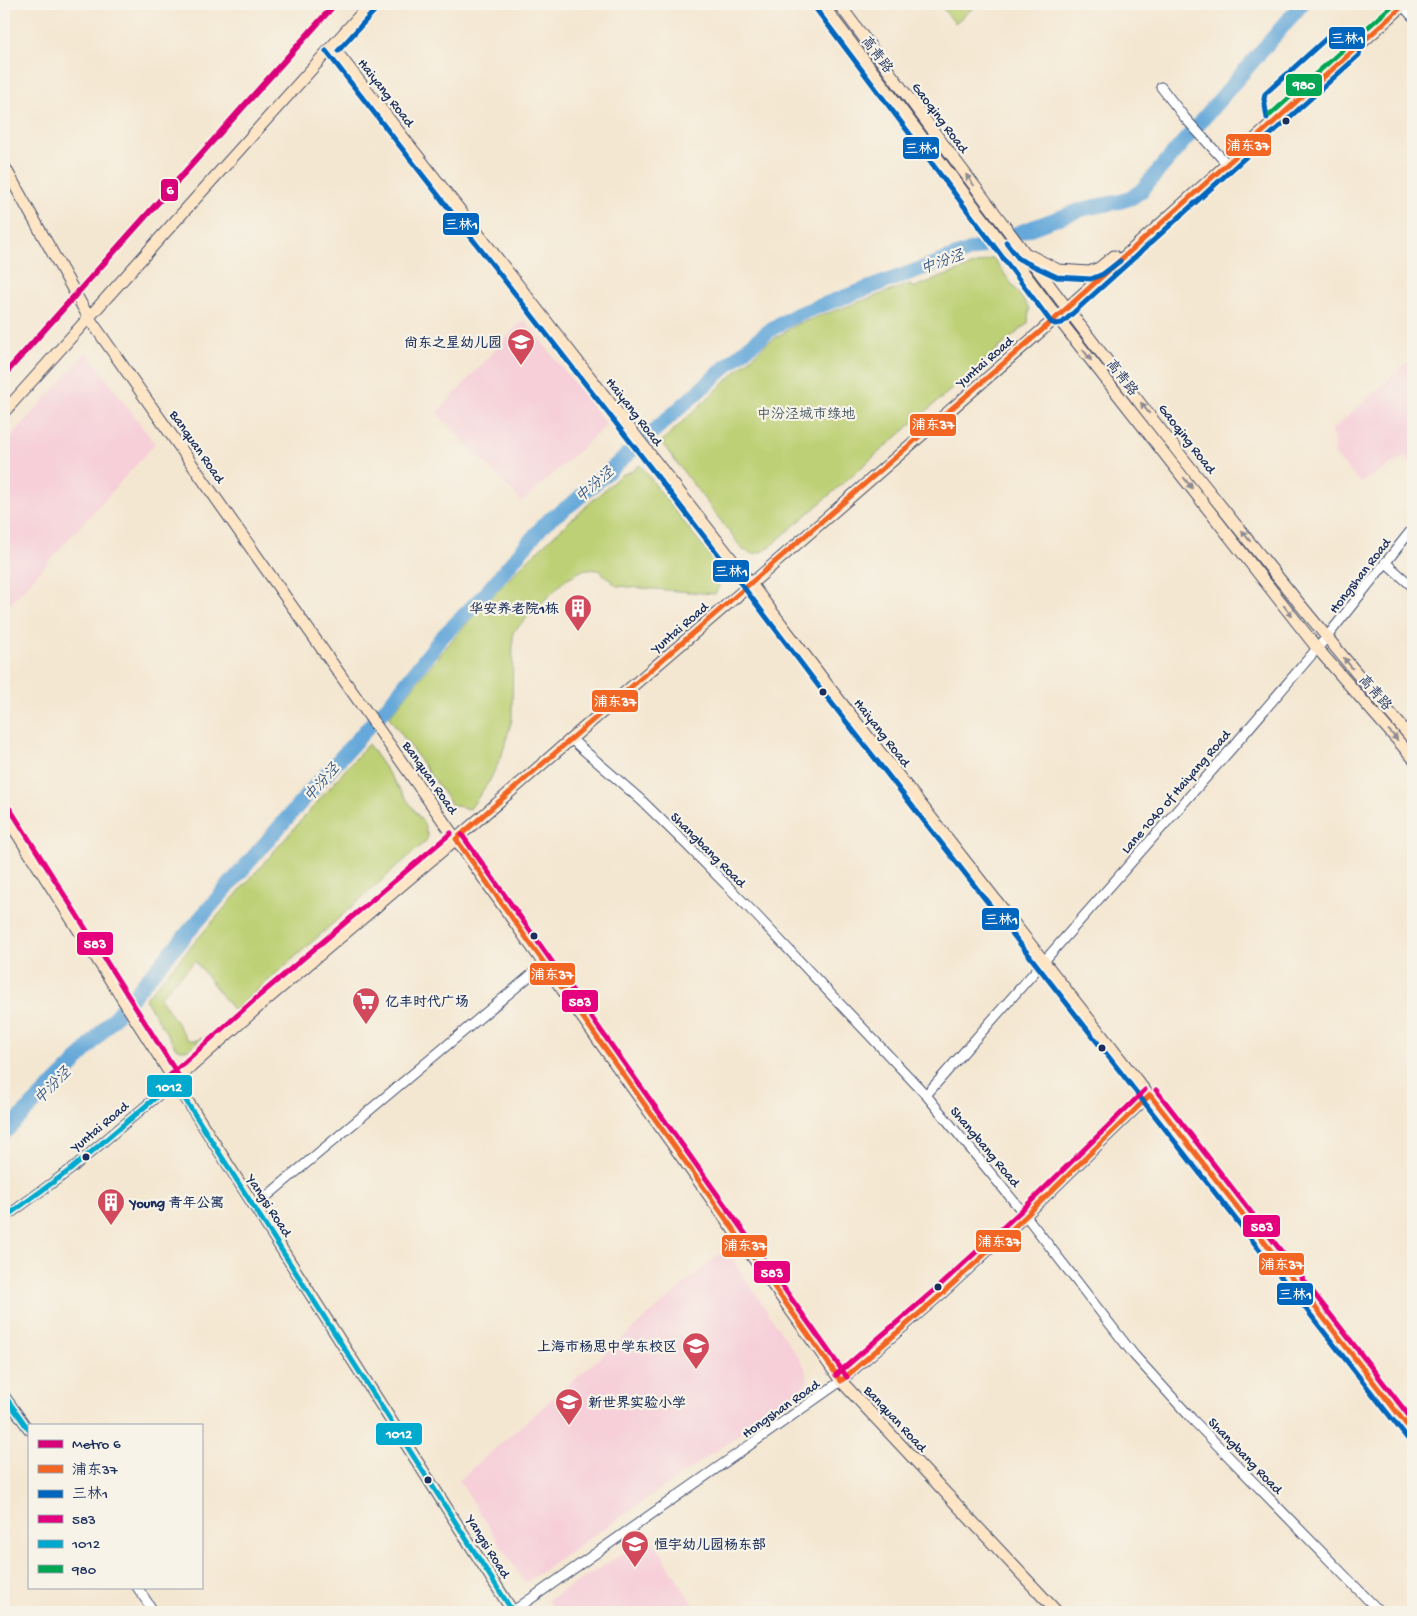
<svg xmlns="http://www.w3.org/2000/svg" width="1417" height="1616" viewBox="0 0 1417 1616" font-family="'Gochi Hand','LXGW WenKai TC',sans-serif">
  <rect width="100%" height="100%" fill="#f7f3e8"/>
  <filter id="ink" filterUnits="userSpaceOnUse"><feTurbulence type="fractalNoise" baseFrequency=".02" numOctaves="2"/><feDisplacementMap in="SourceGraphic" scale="10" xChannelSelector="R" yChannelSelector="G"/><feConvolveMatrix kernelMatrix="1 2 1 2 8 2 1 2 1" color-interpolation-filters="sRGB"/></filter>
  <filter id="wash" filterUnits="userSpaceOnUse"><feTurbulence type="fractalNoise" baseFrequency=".0096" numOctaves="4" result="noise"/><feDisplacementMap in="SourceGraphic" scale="20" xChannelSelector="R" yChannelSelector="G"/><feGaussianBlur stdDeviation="1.12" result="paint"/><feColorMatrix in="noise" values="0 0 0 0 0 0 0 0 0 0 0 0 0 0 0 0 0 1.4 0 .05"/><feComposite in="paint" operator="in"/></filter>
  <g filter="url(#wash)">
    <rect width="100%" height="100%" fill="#f4e7d1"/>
    <path fill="#f6cfd9" d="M 524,319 L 607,425 L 522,502 L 437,413 Z
      M 87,352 L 155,444 L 4,611 L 4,445 Z
      M 1413,358 L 1413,466 L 1405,457 L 1360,483 L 1335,455 L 1332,430 Z
      M 725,1249 L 805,1367 L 808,1379 L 803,1391 L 525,1583 L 459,1480 Z
      M 651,1536 L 697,1612 L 556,1612 L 548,1600 Z"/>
    <path fill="#bdd074" stroke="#6c8069" d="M 939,4 L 978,4 L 955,23 Z
      M 993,258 L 1029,308 L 1028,323 L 766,550 L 754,554 L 743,550 L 661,442 L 766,344 L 797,324 L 910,284 L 912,288 Z
      M 640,465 L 716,563 C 721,576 722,583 715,594 L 617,586 L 599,570 L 585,569 L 566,579 L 513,632 L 512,719 L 502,755 L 490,780 L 470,809 L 452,805 L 389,717 C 424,673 459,630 498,590 C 537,549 579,513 621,475 L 632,471 Z
      M 368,744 L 424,824 L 428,837 L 425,842 L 234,1011 L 195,961 L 160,997 L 187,1039 L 194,1041 L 202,1038 C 194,1045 187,1054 176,1048 L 145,999 Z"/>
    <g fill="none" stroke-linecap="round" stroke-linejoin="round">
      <path stroke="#65a8d9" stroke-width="15" d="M 4,1133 L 72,1066 L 308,794 L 392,701 L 441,638 L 483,596 L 546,522 L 574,502 L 746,349 L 773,328 L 798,314 L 1083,209 L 1122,201 L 1131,198 L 1141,191 L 1302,4"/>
    </g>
  </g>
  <g filter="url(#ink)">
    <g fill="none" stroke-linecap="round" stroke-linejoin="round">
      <g stroke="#3c4b6f" stroke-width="11">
        <path id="street" d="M 1401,4 L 1413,17
          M 1161,87 L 1185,118 L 1227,164
          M 1385,562 L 1413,587
          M 571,739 L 641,800 L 686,844 L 756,915 L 926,1095 L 1026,1216 L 1134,1355 L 1192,1419 L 1380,1612
          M 926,1095 L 1232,748 L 1326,638 L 1413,528
          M 254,1207 L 544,964
          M 4,1218 L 70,1170 L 174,1082
          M 4,1395 L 29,1430
          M 137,1587 L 154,1612
          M 512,1612 L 841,1381 L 943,1293 L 1026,1216 L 1150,1095"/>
      </g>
      <g stroke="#3c4b6f" stroke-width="13">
        <path id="secondary" d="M 822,4 L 1057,317 L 1317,648 L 1413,758
          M 839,4 C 1024,254 1211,503 1413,740
          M 332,46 L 751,584 L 829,687 L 1413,1433
          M 4,166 L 89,318 L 527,940 L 841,1381 L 1057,1612
          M 1027,254 L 1058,270 L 1089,272 L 1099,268 L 1114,256
          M 4,412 L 370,4
          M 4,813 L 513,1612
          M 174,1082 L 265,1001 L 456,839 L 571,739 L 751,584 L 1057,317 L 1405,4"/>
      </g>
      <use href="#street" stroke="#fff" stroke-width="9"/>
      <use href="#secondary" stroke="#fde5c5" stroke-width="11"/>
      <g stroke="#f7f3e8" stroke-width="9">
        <path id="bus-1" d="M 456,839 L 1057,317 L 1405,4
          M 456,839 L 841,1381
          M 1150,1095 L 1413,1433
          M 841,1381 L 943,1293 L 1026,1216 L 1150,1095"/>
      </g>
      <g stroke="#f7f3e8" stroke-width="9">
        <path id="bus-2" d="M 816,9 L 1051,322 L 1055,324 L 1062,323 L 1280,126
          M 326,51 L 745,589 L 823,692 L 1407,1438
          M 338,51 L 376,9
          M 1267,118 L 1264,99 L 1265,94 L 1330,35 C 1338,32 1357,41 1360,50 L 1359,55 L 1280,126
          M 1006,242 L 1019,259 L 1057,277 L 1091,279 L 1103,274 L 1120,261"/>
      </g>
      <g stroke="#f7f3e8" stroke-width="9">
        <path id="bus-3" d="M 10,809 L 180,1078
          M 462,835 L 847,1377
          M 169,1076 L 260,995 L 451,833
          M 1156,1090 L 1413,1421
          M 836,1375 L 938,1287 L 1021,1211 L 1145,1090"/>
      </g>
      <g stroke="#f7f3e8" stroke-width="9">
        <path id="bus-4" d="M 4,1218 L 70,1170 L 174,1082 L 513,1612
          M 4,1395 L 29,1430"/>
      </g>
      <g stroke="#f7f3e8" stroke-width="9">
        <path id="bus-5" d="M 1270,115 L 1394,4"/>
      </g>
      <use href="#bus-1" stroke="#f26522" stroke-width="5"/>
      <use href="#bus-2" stroke="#0065bd" stroke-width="5"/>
      <use href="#bus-3" stroke="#e5007d" stroke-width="5"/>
      <use href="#bus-4" stroke="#00a9ce" stroke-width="5"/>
      <use href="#bus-5" stroke="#00a651" stroke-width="5"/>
      <g stroke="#f7f3e8" stroke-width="10">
        <path id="metro-1" d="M 4,375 L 335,4"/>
      </g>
      <use href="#metro-1" stroke="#d9017a" stroke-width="6"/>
    </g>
    <defs><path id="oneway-solid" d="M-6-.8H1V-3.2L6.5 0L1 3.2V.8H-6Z" transform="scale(1.25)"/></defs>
    <g fill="#8c8a92">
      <use href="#oneway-solid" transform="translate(970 180) rotate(-127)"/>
      <use href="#oneway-solid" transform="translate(1087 355) rotate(52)"/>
      <use href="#oneway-solid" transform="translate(1145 408) rotate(-128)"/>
      <use href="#oneway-solid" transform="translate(1188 483) rotate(52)"/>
      <use href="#oneway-solid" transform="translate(1246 536) rotate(-128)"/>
      <use href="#oneway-solid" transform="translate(1288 611) rotate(52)"/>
      <use href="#oneway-solid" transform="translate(1348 663) rotate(-130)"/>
      <use href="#oneway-solid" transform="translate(1393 735) rotate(49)"/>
    </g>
  </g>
  <defs>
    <g id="school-pin" transform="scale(1.4375)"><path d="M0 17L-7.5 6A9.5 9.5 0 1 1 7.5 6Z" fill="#d1495b" stroke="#f7f3e8"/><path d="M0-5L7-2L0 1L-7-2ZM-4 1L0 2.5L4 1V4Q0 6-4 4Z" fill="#fff"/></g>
    <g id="building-pin" transform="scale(1.4375)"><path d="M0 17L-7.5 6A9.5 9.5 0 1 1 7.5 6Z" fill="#d1495b" stroke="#f7f3e8"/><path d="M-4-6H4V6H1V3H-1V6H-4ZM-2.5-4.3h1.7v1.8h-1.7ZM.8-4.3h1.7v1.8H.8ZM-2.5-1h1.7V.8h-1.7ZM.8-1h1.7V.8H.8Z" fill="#fff"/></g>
    <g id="supermarket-pin" transform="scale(1.4375)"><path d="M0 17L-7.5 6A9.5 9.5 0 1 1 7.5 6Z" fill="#d1495b" stroke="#f7f3e8"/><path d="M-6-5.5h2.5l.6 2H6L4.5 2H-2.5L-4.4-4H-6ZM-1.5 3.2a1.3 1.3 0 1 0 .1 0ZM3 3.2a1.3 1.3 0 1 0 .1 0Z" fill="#fff"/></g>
  </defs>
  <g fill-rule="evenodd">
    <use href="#school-pin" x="521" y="342"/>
    <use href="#building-pin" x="578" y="608"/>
    <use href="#supermarket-pin" x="366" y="1001"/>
    <use href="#building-pin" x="111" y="1202"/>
    <use href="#school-pin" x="696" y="1346"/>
    <use href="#school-pin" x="569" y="1402"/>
    <use href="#school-pin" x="635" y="1544"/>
  </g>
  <g fill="#1b2f5e" stroke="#f7f3e8" stroke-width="2">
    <circle cx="1286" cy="121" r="4.5"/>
    <circle cx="823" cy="692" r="4.5"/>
    <circle cx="534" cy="936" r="4.5"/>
    <circle cx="1102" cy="1048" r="4.5"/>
    <circle cx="86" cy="1157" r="4.5"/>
    <circle cx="938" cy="1287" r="4.5"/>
    <circle cx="428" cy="1480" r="4.5"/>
  </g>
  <g text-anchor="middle" stroke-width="4.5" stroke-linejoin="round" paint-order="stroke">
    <g font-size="14" fill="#1b2f5e" stroke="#f7f3e8">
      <text transform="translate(878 54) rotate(53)" y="5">高青路</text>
      <text transform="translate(387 92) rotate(52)" y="5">Haiyang Road</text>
      <text transform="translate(941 117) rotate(53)" y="5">Gaoqing Road</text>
      <text transform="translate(984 361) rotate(-41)" y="5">Yuntai Road</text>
      <text transform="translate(1123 377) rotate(52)" y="5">高青路</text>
      <text transform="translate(635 411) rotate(52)" y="5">Haiyang Road</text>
      <text transform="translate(1188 438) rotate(52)" y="5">Gaoqing Road</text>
      <text transform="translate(198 446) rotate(55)" y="5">Banquan Road</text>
      <text transform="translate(1359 575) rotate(-52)" y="5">Hongshan Road</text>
      <text transform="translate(679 627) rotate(-41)" y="5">Yuntai Road</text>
      <text transform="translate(1376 692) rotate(49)" y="5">高青路</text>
      <text transform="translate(883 732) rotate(52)" y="5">Haiyang Road</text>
      <text transform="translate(431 777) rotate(55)" y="5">Banquan Road</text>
      <text transform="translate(1175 791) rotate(-49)" y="5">Lane 1040 of Haiyang Road</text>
      <text transform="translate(709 849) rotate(45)" y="5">Shangbang Road</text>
      <text transform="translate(99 1126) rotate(-40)" y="5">Yuntai Road</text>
      <text transform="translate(986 1146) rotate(50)" y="5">Shangbang Road</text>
      <text transform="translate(270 1205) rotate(57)" y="5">Yangsi Road</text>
      <text transform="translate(780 1408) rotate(-35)" y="5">Hongshan Road</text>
      <text transform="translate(896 1418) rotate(47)" y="5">Banquan Road</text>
      <text transform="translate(1246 1455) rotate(46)" y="5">Shangbang Road</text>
      <text transform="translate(489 1546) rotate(58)" y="5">Yangsi Road</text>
    </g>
    <g font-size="14" font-weight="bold" fill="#1b2f5e" stroke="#f7f3e8" text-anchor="start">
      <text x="502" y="347" text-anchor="end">尚东之星幼儿园</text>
      <text x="559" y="613" text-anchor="end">华安养老院1栋</text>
      <text x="385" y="1006">亿丰时代广场</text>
      <text x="130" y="1207">Young 青年公寓</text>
      <text x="677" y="1351" text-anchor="end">上海市杨思中学东校区</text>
      <text x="588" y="1407">新世界实验小学</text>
      <text x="654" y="1549">恒宇幼儿园杨东部</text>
    </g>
    <g font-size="14" fill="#445764" stroke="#f7f3e8">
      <text x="806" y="418">中汾泾城市绿地</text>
    </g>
    <g font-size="15" font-style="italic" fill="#315383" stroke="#f7f3e8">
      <text transform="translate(942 261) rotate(-20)" y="5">中汾泾</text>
      <text transform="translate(594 484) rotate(-41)" y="5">中汾泾</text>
      <text transform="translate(321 782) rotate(-49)" y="5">中汾泾</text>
      <text transform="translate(52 1085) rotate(-45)" y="5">中汾泾</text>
    </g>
  </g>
  <g stroke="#f7f3e8" stroke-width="2">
    <rect x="1328" y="26" width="38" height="24" rx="5" fill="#0065bd"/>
    <rect x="1285" y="73" width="38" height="24" rx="5" fill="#00a651"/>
    <rect x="1225" y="133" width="47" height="24" rx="5" fill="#f26522"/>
    <rect x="902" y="136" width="38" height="24" rx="5" fill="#0065bd"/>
    <rect x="160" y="178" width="19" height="24" rx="5" fill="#d9017a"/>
    <rect x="442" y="212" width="38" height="24" rx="5" fill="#0065bd"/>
    <rect x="909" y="413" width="48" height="24" rx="5" fill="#f26522"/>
    <rect x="712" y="559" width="38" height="24" rx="5" fill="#0065bd"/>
    <rect x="591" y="689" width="48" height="24" rx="5" fill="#f26522"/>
    <rect x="981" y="907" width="39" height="24" rx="5" fill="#0065bd"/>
    <rect x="76" y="931" width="38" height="25" rx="5" fill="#e5007d"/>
    <rect x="529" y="962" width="47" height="24" rx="5" fill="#f26522"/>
    <rect x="561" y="989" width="38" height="24" rx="5" fill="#e5007d"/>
    <rect x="146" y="1074" width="47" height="24" rx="5" fill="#00a9ce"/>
    <rect x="1242" y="1214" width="39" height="24" rx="5" fill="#e5007d"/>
    <rect x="975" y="1229" width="47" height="24" rx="5" fill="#f26522"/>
    <rect x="721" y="1234" width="47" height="24" rx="5" fill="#f26522"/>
    <rect x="1258" y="1252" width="47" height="24" rx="5" fill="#f26522"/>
    <rect x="753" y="1260" width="38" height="24" rx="5" fill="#e5007d"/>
    <rect x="1276" y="1282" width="38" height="24" rx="5" fill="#0065bd"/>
    <rect x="375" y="1422" width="48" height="24" rx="5" fill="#00a9ce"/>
  </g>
  <g font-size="14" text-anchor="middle" font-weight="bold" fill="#fff">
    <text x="1347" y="43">三林1</text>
    <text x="1304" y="89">980</text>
    <text x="1248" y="150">浦东37</text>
    <text x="921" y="153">三林1</text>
    <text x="170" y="194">6</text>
    <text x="461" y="229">三林1</text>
    <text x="933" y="429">浦东37</text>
    <text x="731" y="576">三林1</text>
    <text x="615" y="706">浦东37</text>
    <text x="1001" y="924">三林1</text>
    <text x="95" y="948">583</text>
    <text x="552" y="979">浦东37</text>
    <text x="580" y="1006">583</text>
    <text x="169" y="1091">1012</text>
    <text x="1262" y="1231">583</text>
    <text x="999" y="1246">浦东37</text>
    <text x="745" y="1250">浦东37</text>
    <text x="1282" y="1269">浦东37</text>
    <text x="772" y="1277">583</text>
    <text x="1295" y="1299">三林1</text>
    <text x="399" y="1438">1012</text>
  </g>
  <rect width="1417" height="1616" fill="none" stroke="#f7f3e8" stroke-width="20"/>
  <rect x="28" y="1424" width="175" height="165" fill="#f7f3e8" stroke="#9fa5b1"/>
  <rect x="38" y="1440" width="25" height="8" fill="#d9017a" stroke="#9fa5b1"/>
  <text x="72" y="1448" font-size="15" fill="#1b2f5e">Metro 6</text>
  <rect x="38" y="1465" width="25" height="8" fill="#f26522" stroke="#9fa5b1"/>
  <text x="72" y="1474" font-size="15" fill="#1b2f5e">浦东37</text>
  <rect x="38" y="1490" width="25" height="8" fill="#0065bd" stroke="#9fa5b1"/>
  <text x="72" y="1498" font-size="15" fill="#1b2f5e">三林1</text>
  <rect x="38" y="1515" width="25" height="8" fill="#e5007d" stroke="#9fa5b1"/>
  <text x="72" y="1524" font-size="15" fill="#1b2f5e">583</text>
  <rect x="38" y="1540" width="25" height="8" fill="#00a9ce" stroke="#9fa5b1"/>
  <text x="72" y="1548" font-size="15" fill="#1b2f5e">1012</text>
  <rect x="38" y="1565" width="25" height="8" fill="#00a651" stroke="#9fa5b1"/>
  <text x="72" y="1574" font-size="15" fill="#1b2f5e">980</text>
</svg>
